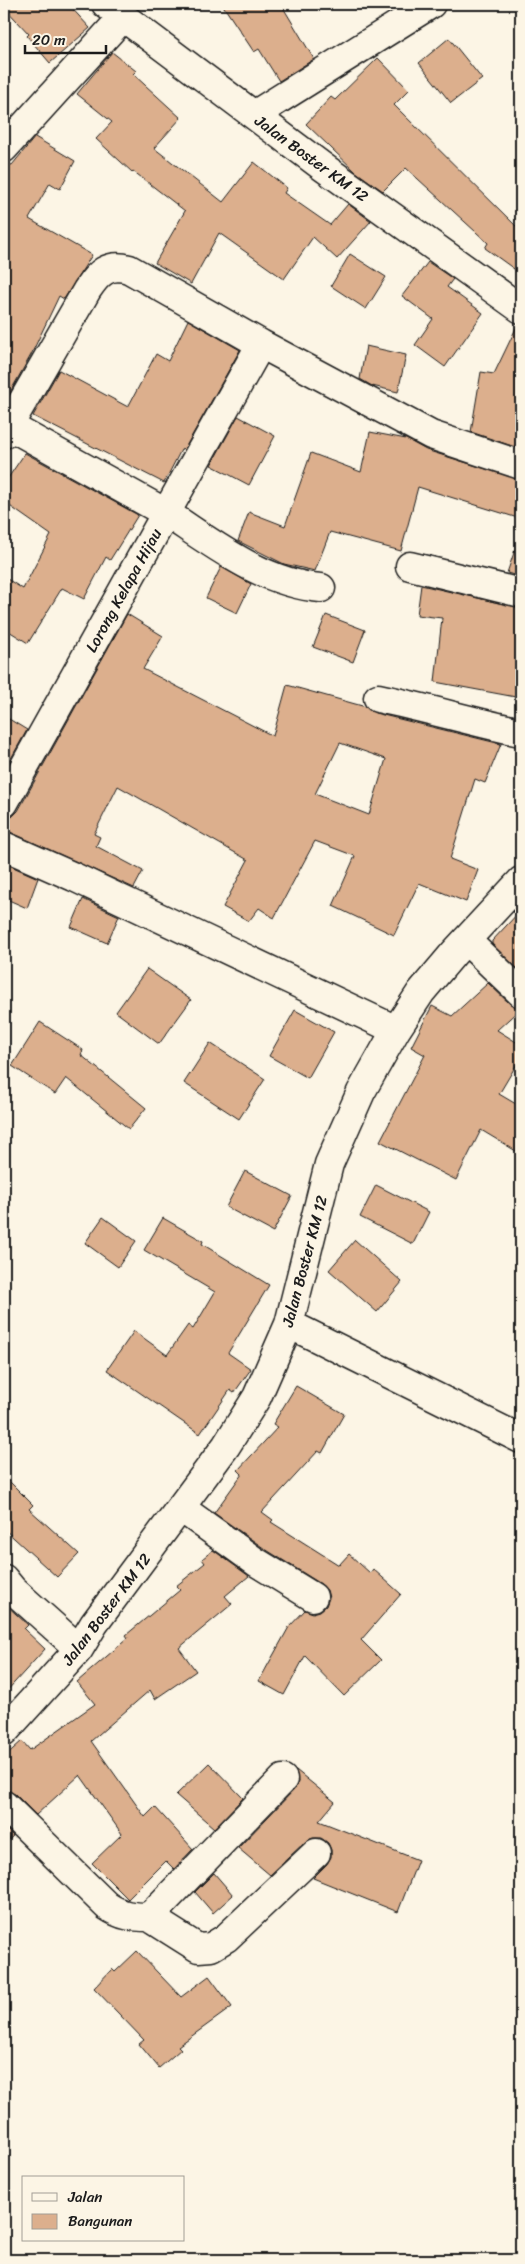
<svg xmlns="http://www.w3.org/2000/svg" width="525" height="2264" viewBox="0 0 525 2264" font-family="Sriracha,sans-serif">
  <rect width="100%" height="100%" fill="#fcf5e5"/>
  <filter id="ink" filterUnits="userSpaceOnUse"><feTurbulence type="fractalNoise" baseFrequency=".02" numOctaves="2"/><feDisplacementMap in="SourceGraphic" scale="10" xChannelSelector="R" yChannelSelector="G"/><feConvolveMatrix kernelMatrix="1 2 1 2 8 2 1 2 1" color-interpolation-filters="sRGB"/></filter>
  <g filter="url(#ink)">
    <path fill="#dcaf8d" stroke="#1c1c1c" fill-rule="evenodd" d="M 4,4 L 68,4 L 90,28 L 50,63 L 27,36 L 29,34 L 4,7 Z
      M 222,4 L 281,4 L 314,59 L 279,81 L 259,49 L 254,52 Z
      M 449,38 L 482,79 L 451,103 L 419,63 Z
      M 112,52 L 136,71 L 133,74 L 181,118 L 154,148 L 223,202 L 254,162 L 287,188 L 284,193 L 330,225 L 348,204 L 371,221 L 337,259 L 313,237 L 284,279 L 219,233 L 191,284 L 155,263 L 185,211 L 133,171 L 132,172 L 96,139 L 112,122 L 77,94 Z
      M 378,58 L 409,90 L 394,105 L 521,231 L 521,274 L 485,248 L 488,243 L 406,168 L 383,191 L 356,172 L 306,124 L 331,97 L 335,100 Z
      M 35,137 L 75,161 L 60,189 L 50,183 L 29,219 L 92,255 L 64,299 L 59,296 L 31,355 L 5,401 L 4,163 L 12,165 Z
      M 350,254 L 386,277 L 366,309 L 331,286 Z
      M 428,262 L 453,279 L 447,287 L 483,313 L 445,367 L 415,345 L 433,319 L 402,296 Z
      M 188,320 L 240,350 L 184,450 L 182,448 L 164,483 L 33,416 L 59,370 L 128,407 L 156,354 L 168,361 Z
      M 518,324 L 521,324 L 521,430 L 518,448 L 471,432 L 481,372 L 494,374 Z
      M 366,346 L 406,355 L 398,392 L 372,386 L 360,379 Z
      M 238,416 L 275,436 L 249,485 L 211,465 Z
      M 370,432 L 406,439 L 426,450 L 521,480 L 521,519 L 418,487 L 401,551 L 330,532 L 315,571 L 284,564 L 238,541 L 249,512 L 285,526 L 311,453 L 361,472 Z
      M 25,453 L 138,515 L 110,560 L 106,557 L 84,599 L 62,588 L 28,643 L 4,628 L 4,577 L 23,589 L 51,535 L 4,502 L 4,484 Z
      M 518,541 L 521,541 L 521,577 L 507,573 Z
      M 221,567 L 251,584 L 237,613 L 206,598 Z
      M 421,585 L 521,608 L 521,698 L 435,682 L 442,618 L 417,615 Z
      M 127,614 L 163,636 L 143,669 L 273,736 L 287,685 L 366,707 L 375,713 L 501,744 L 485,783 L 475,779 L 450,859 L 478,870 L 466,902 L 419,883 L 394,935 L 333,906 L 355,856 L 315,841 L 274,918 L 259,908 L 249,921 L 223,907 L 248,860 L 118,786 L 94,834 L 100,837 L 96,846 L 143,871 L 134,888 L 10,832 L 4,831 L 4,819 L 12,817 L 18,811 ZM 340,743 L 386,759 L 369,815 L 315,794 Z
      M 326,615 L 365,630 L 353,662 L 313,647 Z
      M 4,716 L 27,730 L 4,771 Z
      M 4,863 L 38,878 L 27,908 L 4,898 Z
      M 83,899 L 119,916 L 107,943 L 71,927 Z
      M 521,910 L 521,972 L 492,944 L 492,941 Z
      M 147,969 L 191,1000 L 159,1044 L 116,1012 Z
      M 488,983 L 510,1004 L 521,1008 L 497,1030 L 521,1045 L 521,1057 L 499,1094 L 521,1107 L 521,1154 L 481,1130 L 456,1180 L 380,1141 L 425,1055 L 411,1047 L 432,1006 L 452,1016 Z
      M 295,1010 L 334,1032 L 308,1078 L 269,1056 Z
      M 40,1022 L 83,1050 L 81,1055 L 146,1108 L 129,1129 L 66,1078 L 55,1094 L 12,1066 Z
      M 210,1043 L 265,1079 L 239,1119 L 184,1083 Z
      M 245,1171 L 292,1196 L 273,1232 L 226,1207 Z
      M 376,1185 L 429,1212 L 413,1244 L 360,1217 Z
      M 103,1217 L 136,1241 L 118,1267 L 85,1243 Z
      M 163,1218 L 203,1241 L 202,1244 L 269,1285 L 228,1353 L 251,1369 L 234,1393 L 230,1390 L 200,1434 L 107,1370 L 134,1331 L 167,1355 L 188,1325 L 193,1329 L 215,1292 L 144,1250 Z
      M 355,1240 L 402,1282 L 377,1312 L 329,1270 Z
      M 296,1386 L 344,1414 L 322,1453 L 318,1451 L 262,1512 L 273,1520 L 271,1522 L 339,1565 L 349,1554 L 370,1573 L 373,1569 L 401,1594 L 361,1640 L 381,1660 L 344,1696 L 305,1656 L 284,1695 L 259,1681 L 289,1627 L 305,1610 L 313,1613 L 320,1611 L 326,1606 L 329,1598 L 327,1590 L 321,1584 L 265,1549 L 214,1513 L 242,1474 L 238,1470 L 278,1427 L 273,1424 Z
      M 4,1476 L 33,1505 L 29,1509 L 79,1554 L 57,1577 L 4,1529 Z
      M 213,1550 L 249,1576 L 225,1596 L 232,1604 L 179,1648 L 196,1671 L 155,1699 L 150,1690 L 91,1741 L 145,1817 L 155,1807 L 193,1849 L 174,1869 L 166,1861 L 128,1899 L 92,1863 L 122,1834 L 80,1775 L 36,1815 L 15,1794 L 4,1790 L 4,1757 L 22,1741 L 30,1750 L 95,1704 L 77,1682 L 128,1638 L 126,1635 L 180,1590 L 176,1586 L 205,1563 L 202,1559 Z
      M 4,1603 L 28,1625 L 24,1629 L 45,1649 L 4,1694 Z
      M 209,1763 L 243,1798 L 214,1828 L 176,1795 Z
      M 296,1770 L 335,1802 L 319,1821 L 418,1860 L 398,1912 L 313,1878 L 327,1864 L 331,1857 L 331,1850 L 328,1843 L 321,1838 L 313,1838 L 306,1841 L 270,1875 L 238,1848 L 294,1790 L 298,1782 Z
      M 4,1827 L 13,1836 L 4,1844 Z
      M 214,1873 L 233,1895 L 213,1913 L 195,1892 Z
      M 137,1951 L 181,1997 L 209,1976 L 232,2007 L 178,2046 L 181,2049 L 159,2068 L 139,2044 L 144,2040 L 94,1988 L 112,1969 L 115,1972 Z"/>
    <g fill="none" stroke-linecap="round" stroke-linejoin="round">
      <g stroke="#1c1c1c" stroke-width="31">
        <path id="minor" d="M 106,4 L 323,167 L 521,309
          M 254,115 L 431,4
          M 4,148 L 123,17
          M 261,344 L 166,513 C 214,544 262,583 321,588
          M 4,423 L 166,513 L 4,803
          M 4,434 L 87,290 C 98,273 108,263 129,269 L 261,344 L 431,435 L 521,465
          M 410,566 L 521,593
          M 378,698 C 427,708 473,722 521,732
          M 4,846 L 74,877 L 396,1030
          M 466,940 L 521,993
          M 289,1324 L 521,1439
          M 181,1508 L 256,1562 L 313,1597
          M 4,1579 L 13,1590 L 79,1649
          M 4,1732 L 79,1649 L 94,1624 L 226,1446 L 257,1397 L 289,1324 L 329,1164 L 361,1092 L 396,1030 L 421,992 L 454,953 L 521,881
          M 4,1805 L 107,1906 C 122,1916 132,1917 149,1917 L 283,1779
          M 149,1917 L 198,1948 L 211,1947 L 226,1938 L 316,1853"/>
      </g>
      <use href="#minor" stroke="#fcf5e5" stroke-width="28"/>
    </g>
  </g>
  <g text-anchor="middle" stroke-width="4" stroke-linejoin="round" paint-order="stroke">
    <g font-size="16" fill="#1c1c1c" stroke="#fcf5e5">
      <text transform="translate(312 158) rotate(36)" y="6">Jalan Boster KM 12</text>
      <text transform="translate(123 590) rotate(-61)" y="6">Lorong Kelapa Hijau</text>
      <text transform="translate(304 1261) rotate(-75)" y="6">Jalan Boster KM 12</text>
      <text transform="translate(106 1609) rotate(-53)" y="6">Jalan Boster KM 12</text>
    </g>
  </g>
  <rect width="525" height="2264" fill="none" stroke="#fcf5e5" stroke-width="20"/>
  <rect x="10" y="10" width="505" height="2244" fill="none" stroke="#1c1c1c" stroke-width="2" filter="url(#ink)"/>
  <rect x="22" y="2176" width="162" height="65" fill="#fcf5e5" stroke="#a29e95"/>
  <rect x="32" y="2193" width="25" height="8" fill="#fcf5e5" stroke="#a29e95"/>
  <text x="68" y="2202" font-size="15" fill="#1c1c1c">Jalan</text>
  <rect x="32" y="2214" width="25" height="15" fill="#dcaf8d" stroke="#a29e95"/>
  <text x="68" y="2226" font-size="15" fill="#1c1c1c">Bangunan</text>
  <path d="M25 45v8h81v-8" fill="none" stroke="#1c1c1c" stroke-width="2.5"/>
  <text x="32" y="45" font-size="15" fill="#1c1c1c" stroke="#fcf5e5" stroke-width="4" paint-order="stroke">20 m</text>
</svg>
